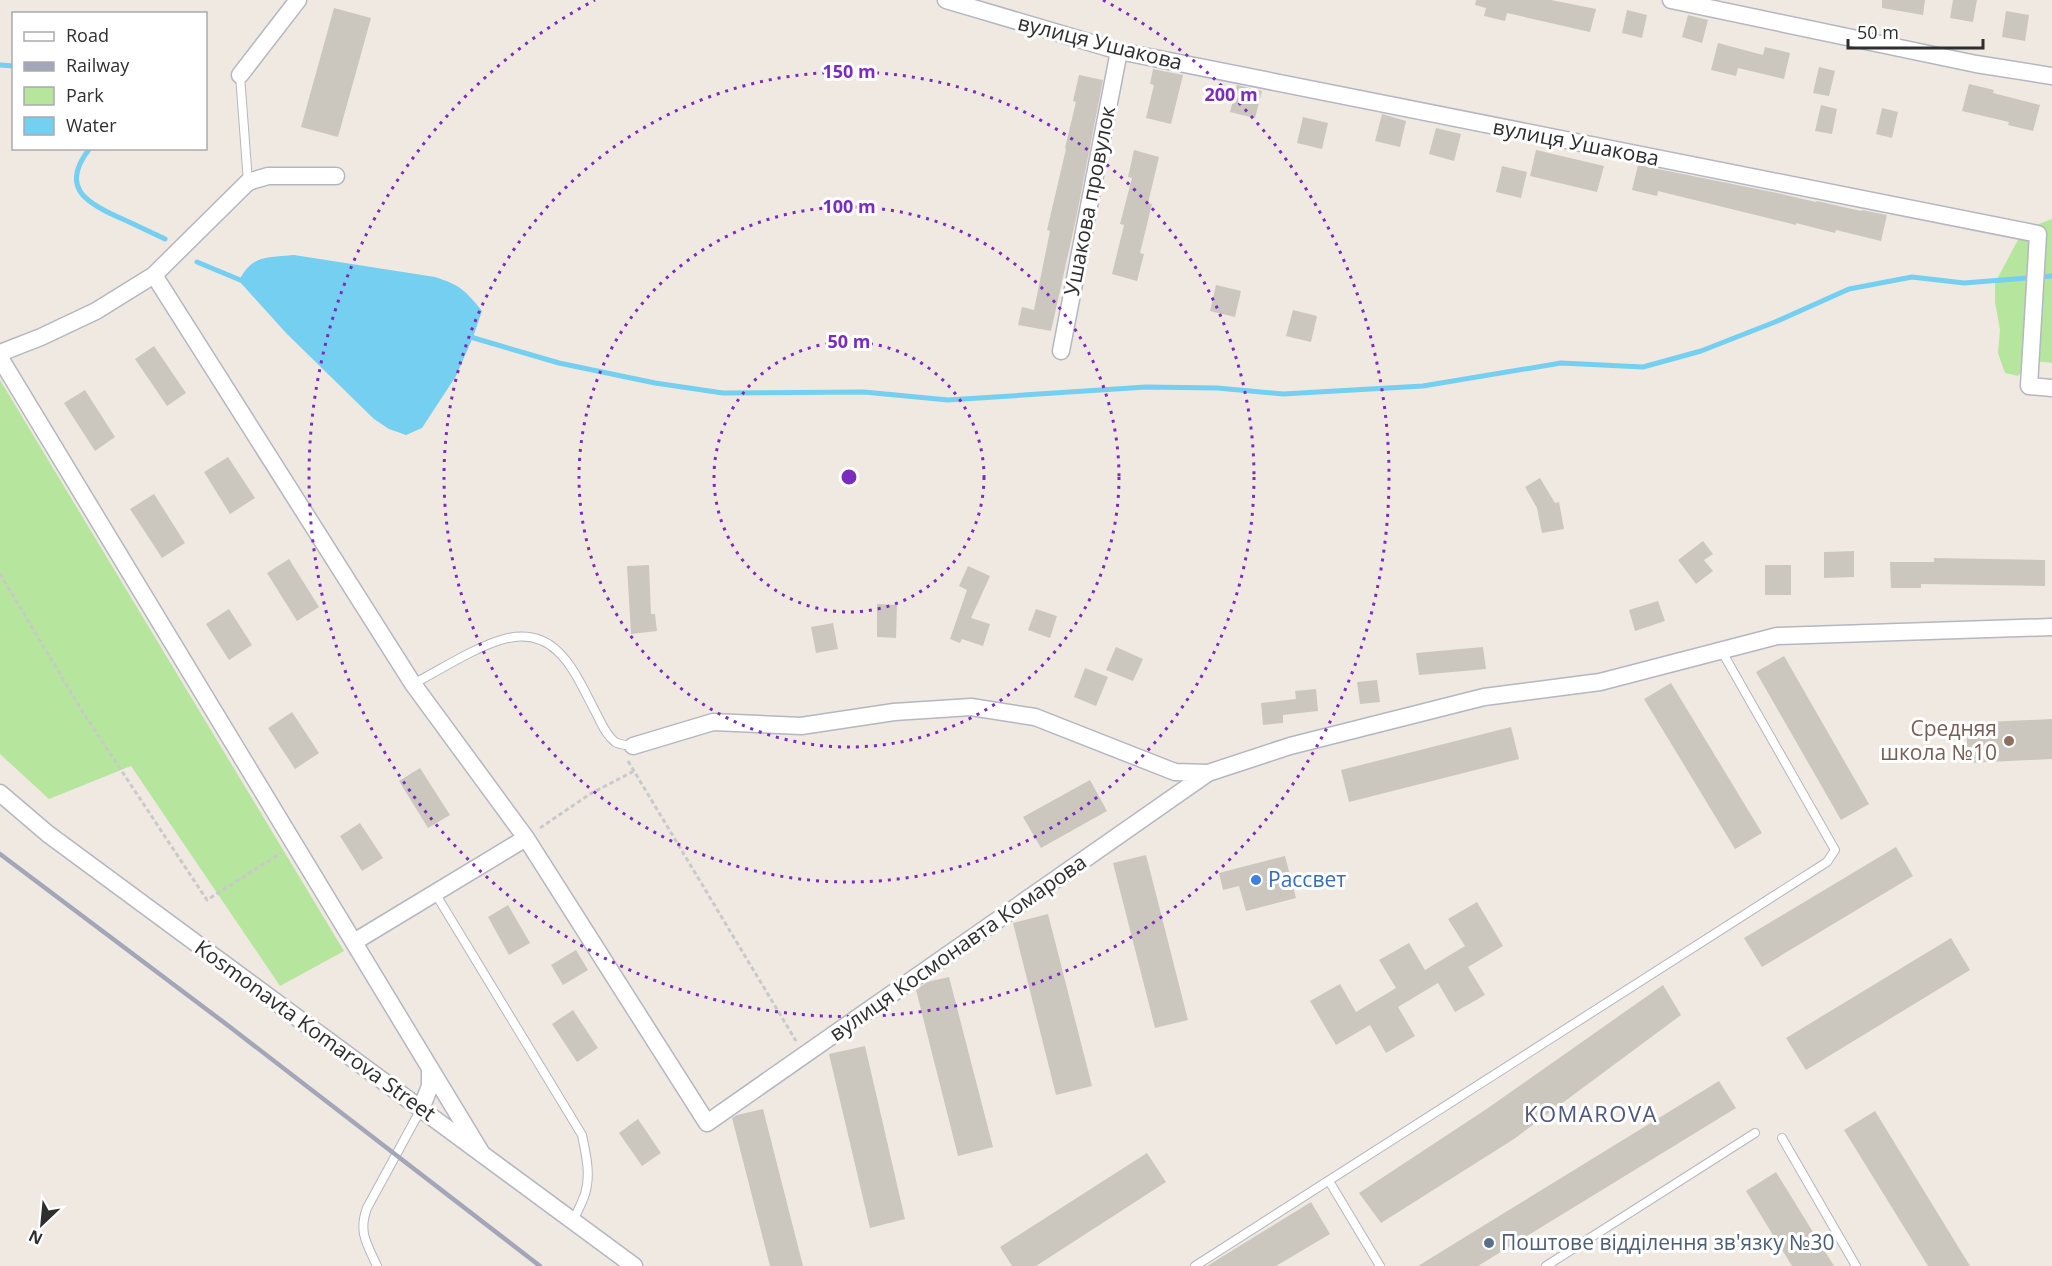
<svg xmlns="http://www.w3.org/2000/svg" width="2052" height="1266" viewBox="0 0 2052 1266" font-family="'Open Sans',sans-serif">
  <rect width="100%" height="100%" fill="#efe9e1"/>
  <path fill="#b6e59e" d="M 2052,219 L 2052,363 C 2036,360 2028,363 2018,376 L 2005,373 L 1998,353 L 2000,330 L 1995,302 L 1995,283 L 2019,238 L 2031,227 Z
    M 0,380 L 344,951 L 280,986 L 131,766 L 49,799 L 0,754 Z"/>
  <path fill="#75cff0" d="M 294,255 L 435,277 C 460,285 465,290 482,311 L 473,337 L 456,376 L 422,428 L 406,435 L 389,429 L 374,419 L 287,334 L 239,281 C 252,254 268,258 294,255 Z"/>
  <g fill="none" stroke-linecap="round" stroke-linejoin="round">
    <path stroke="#75cff0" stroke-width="5" d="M 0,65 L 14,66
      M 90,148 C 60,186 84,202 118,217 C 134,224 150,232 165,239
      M 197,262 L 245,282
      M 467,336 L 559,363 L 655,383 L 723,393 L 864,392 L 948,400 L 1146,387 L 1217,388 L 1283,394 L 1423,386 L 1561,363 L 1643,367 L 1701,351 L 1775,322 L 1849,289 L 1912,277 L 1964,283 L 2052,276"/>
  </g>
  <path fill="#cbc7bf" d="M 1476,0 L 1551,0 L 1596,9 L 1590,32 L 1507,13 L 1505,21 L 1484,16 L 1486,8 L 1475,5 Z
    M 1882,0 L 1925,0 L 1923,15 L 1882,8 Z
    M 1953,0 L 1977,0 L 1973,22 L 1950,18 Z
    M 334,8 L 371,18 L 338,137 L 301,127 Z
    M 1627,10 L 1647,15 L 1642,38 L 1622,33 Z
    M 2006,11 L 2029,15 L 2025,41 L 2002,37 Z
    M 1688,15 L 1708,20 L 1702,43 L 1682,37 Z
    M 1718,43 L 1763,55 L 1765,47 L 1790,53 L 1784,79 L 1738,68 L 1736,76 L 1711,70 Z
    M 1819,67 L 1835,71 L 1829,96 L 1813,93 Z
    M 1153,69 L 1183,75 L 1171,124 L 1146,118 L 1154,85 L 1150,84 Z
    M 1079,75 L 1103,80 L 1076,219 L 1051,331 L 1018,325 L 1022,307 L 1034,310 L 1050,231 L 1047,230 L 1066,149 L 1065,148 L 1076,102 L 1073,101 Z
    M 1969,84 L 1994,90 L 1993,93 L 2040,105 L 2033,131 L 2008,125 L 2009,122 L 1962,111 Z
    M 1237,85 L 1262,91 L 1255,118 L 1230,112 Z
    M 1821,105 L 1837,109 L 1832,134 L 1815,131 Z
    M 1882,108 L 1898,112 L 1892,138 L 1876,134 Z
    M 1382,114 L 1406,121 L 1400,147 L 1375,141 Z
    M 1303,117 L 1328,123 L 1322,149 L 1297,143 Z
    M 1436,128 L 1461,134 L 1454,161 L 1429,154 Z
    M 1134,150 L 1159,157 L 1148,203 L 1152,204 L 1140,253 L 1144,254 L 1137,281 L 1112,274 L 1124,225 L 1120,224 L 1132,178 L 1128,177 Z
    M 1536,150 L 1604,166 L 1597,192 L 1530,176 Z
    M 1638,165 L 1777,193 L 1816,202 L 1817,201 L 1861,211 L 1862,210 L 1887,215 L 1881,241 L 1836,230 L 1835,233 L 1796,223 L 1796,225 L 1658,191 L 1657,196 L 1632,190 Z
    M 1502,166 L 1527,172 L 1521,198 L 1496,192 Z
    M 1216,285 L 1241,291 L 1235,317 L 1210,311 Z
    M 1293,310 L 1317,316 L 1311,342 L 1286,336 Z
    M 154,346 L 186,393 L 167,406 L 135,359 Z
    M 85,390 L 115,437 L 95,451 L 64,403 Z
    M 228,457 L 255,498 L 230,514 L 204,472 Z
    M 1540,478 L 1555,503 L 1559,502 L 1564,529 L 1542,533 L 1537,508 L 1525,487 Z
    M 154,494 L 185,543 L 162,558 L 130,509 Z
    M 1703,541 L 1713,554 L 1704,560 L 1713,571 L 1696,584 L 1678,560 Z
    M 1854,551 L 1854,577 L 1824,578 L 1824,552 Z
    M 1934,558 L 2045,560 L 2045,586 L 1921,584 L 1921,588 L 1891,588 L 1890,562 L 1934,562 Z
    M 289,559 L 319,607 L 297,621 L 267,573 Z
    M 649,565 L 651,614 L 655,614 L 657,631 L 631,634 L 627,566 Z
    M 1765,565 L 1791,565 L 1791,595 L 1765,595 Z
    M 968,566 L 990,576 L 971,618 L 990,624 L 983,646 L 962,639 L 960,643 L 950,639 L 967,590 L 959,586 Z
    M 1658,601 L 1665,621 L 1635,631 L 1629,610 Z
    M 877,604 L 897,605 L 896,638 L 877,637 Z
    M 229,609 L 252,645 L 229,660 L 206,624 Z
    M 1036,609 L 1057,616 L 1050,638 L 1028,630 Z
    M 833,623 L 838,649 L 816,653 L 811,627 Z
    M 1116,647 L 1143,659 L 1133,681 L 1106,670 Z
    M 1483,647 L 1486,669 L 1419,675 L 1416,653 Z
    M 1784,656 L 1869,804 L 1841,820 L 1756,672 Z
    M 1085,668 L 1108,677 L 1096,706 L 1074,697 Z
    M 1377,680 L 1380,702 L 1360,704 L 1357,682 Z
    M 1671,683 L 1762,833 L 1735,849 L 1644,699 Z
    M 1316,689 L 1318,711 L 1283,715 L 1283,723 L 1263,725 L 1261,703 L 1296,699 L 1295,691 Z
    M 292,712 L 319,753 L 295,769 L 268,728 Z
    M 2052,719 L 2052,759 L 1968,763 L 1966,723 Z
    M 1511,727 L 1519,759 L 1349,802 L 1341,770 Z
    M 420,768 L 450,815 L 428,828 L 399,781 Z
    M 1090,780 L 1107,811 L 1041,848 L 1023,817 Z
    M 360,823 L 383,858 L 362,871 L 340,836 Z
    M 1896,847 L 1913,876 L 1762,967 L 1744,938 Z
    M 1146,855 L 1188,1020 L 1155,1028 L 1113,863 Z
    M 1285,856 L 1296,898 L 1246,911 L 1239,886 L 1223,890 L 1219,873 Z
    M 1477,902 L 1503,946 L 1468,967 L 1485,995 L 1455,1012 L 1438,983 L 1398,1007 L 1415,1036 L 1386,1053 L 1370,1025 L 1336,1045 L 1310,1001 L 1340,984 L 1356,1012 L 1396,988 L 1379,960 L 1409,943 L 1425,970 L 1465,946 L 1448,919 Z
    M 508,905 L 530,943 L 509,955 L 488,917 Z
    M 1048,914 L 1092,1086 L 1056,1095 L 1013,923 Z
    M 1951,938 L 1970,970 L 1806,1070 L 1786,1038 Z
    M 576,950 L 588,970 L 563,985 L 551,965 Z
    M 949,977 L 993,1147 L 958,1156 L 916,990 L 927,982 Z
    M 1663,985 L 1681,1015 L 1514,1139 L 1381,1223 L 1359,1193 L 1488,1108 Z
    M 573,1010 L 598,1048 L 577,1062 L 552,1024 Z
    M 865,1046 L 905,1219 L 870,1228 L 829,1054 Z
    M 1719,1081 L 1736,1108 L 1478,1266 L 1418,1266 Z
    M 763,1109 L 803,1266 L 770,1266 L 732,1118 L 737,1115 Z
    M 1875,1111 L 1970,1266 L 1928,1266 L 1844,1130 Z
    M 638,1119 L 661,1153 L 642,1166 L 619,1133 Z
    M 1147,1153 L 1166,1182 L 1036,1266 L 1012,1266 L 1000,1247 Z
    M 1776,1172 L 1834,1266 L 1792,1266 L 1746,1191 Z
    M 1311,1202 L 1330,1234 L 1276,1266 L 1207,1266 Z"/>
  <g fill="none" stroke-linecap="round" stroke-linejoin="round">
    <g stroke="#b4b7c1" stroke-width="10">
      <path id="lane" d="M 240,75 L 248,182
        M 413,684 C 440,670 475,647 504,639 C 557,625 575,673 595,711 C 601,722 605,734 615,742 C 620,745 627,745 633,746
        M 435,893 L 582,1135 C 586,1154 591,1175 585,1194 C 582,1203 577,1212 573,1221
        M 1782,1138 L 1856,1266
        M 1329,1181 L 1380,1266
        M 377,1266 C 367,1244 358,1232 367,1208 L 421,1109
        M 1195,1266 L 1827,862 L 1835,850 L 1721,650
        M 1546,1266 L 1755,1133"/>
    </g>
    <g stroke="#b4b7c1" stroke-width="19">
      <path id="street" d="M 946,0 L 1119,51 L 2038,234 L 2029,386 L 2052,388
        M 1671,0 L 1976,64 L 2052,76
        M 240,75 L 298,0
        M 154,275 L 413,684 L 526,838 L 707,1123 L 1208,773
        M 1061,351 L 1119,51
        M 0,353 L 41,337 L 96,311 L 154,275 L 248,182 L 268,176 L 336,176
        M 0,358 L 482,1154
        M 633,746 L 713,722 L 801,726 L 894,712 L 971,707 L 1035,717 L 1175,772 L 1208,773 L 1290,746 L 1484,697 L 1600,682 L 1777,636 L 2052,627
        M 0,793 L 48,834 L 634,1266
        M 354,942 L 526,838
        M 421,1109 L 430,1086 L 430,1070"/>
    </g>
    <path stroke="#c9c9c9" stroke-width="3" stroke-dasharray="4.5 3" stroke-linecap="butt" d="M 0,574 L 84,714 L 207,900 L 281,853
      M 628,761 L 796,1041
      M 540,828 L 590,794 L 634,771"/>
    <use href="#lane" stroke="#fff" stroke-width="8"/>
    <use href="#street" stroke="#fff" stroke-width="16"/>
    <path stroke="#a3a6b8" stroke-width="4.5" d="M 0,854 L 230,1027 L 540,1266"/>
  </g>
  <g fill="none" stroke="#7b2cbf" stroke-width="3" stroke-dasharray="3 6">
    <circle cx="849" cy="477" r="135"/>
    <circle cx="849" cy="477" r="270"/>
    <circle cx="849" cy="477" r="405"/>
    <path d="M1103 0A540 540 0 1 1 595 0"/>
  </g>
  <circle fill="#8d6e63" stroke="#fff" stroke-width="2" cx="2009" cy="741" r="6"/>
  <circle fill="#3f7fe0" stroke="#fff" stroke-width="2" cx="1256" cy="880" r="6"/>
  <circle fill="#5c6f8a" stroke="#fff" stroke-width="2" cx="1489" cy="1243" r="6"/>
  <g text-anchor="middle" stroke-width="6" stroke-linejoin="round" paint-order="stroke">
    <g font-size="21" fill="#2e2e2e" stroke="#fff">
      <text transform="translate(1100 43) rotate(14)" y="7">вулиця Ушакова</text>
      <text transform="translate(1576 143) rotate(11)" y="7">вулиця Ушакова</text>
      <text transform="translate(1090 201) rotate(-79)" y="7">Ушакова провулок</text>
      <text transform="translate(958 948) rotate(-35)" y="7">вулиця Космонавта Комарова</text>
      <text transform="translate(315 1031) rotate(36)" y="7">Kosmonavta Komarova Street</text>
    </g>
    <g font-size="21" fill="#785e54" stroke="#fff" text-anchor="end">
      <text x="1997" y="736">Средняя<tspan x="1997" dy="24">школа №10</tspan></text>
    </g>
    <g font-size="21" fill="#366cbe" stroke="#fff" text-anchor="start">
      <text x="1268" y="887">Рассвет</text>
    </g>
    <g font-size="21" fill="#4e5e75" stroke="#fff" text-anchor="start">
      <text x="1501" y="1250">Поштове відділення зв'язку №30</text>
    </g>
    <g font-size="22" letter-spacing="1.5" fill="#4d5680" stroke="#fff">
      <text x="1591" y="1122">KOMAROVA</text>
    </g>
  </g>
  <circle cx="849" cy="477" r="9" fill="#7b2cbf" stroke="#fff" stroke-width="3"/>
  <g font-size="18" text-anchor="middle" font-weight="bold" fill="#7b2cbf" stroke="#fff" stroke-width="6" stroke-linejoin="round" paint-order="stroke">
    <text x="849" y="78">150 m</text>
    <text x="1231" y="101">200 m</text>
    <text x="849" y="213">100 m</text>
    <text x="849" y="348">50 m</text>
  </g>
  <rect x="12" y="12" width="195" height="138" fill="#ffffff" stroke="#ababab" stroke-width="1.5"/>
  <rect x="24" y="32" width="30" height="9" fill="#ffffff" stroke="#ababab" stroke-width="1.5"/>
  <text x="66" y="42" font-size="18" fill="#2e2e2e">Road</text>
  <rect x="24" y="62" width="30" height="9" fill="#a3a6b8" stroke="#ababab" stroke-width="1.5"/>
  <text x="66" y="72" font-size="18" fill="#2e2e2e">Railway</text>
  <rect x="24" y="87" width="30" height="18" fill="#b6e59e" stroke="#ababab" stroke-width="1.5"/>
  <text x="66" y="102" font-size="18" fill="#2e2e2e">Park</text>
  <rect x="24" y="117" width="30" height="18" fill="#75cff0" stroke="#ababab" stroke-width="1.5"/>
  <text x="66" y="132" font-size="18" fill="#2e2e2e">Water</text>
  <g transform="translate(42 1224) rotate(206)" stroke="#ffffff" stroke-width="4.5" paint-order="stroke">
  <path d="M0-4.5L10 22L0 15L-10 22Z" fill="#2e2e2e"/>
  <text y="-9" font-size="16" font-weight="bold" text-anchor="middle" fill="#2e2e2e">N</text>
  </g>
  <path d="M1848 39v9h135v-9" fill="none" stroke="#2e2e2e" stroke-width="3"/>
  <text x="1857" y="39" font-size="18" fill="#2e2e2e" stroke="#ffffff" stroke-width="4.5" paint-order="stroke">50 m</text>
</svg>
